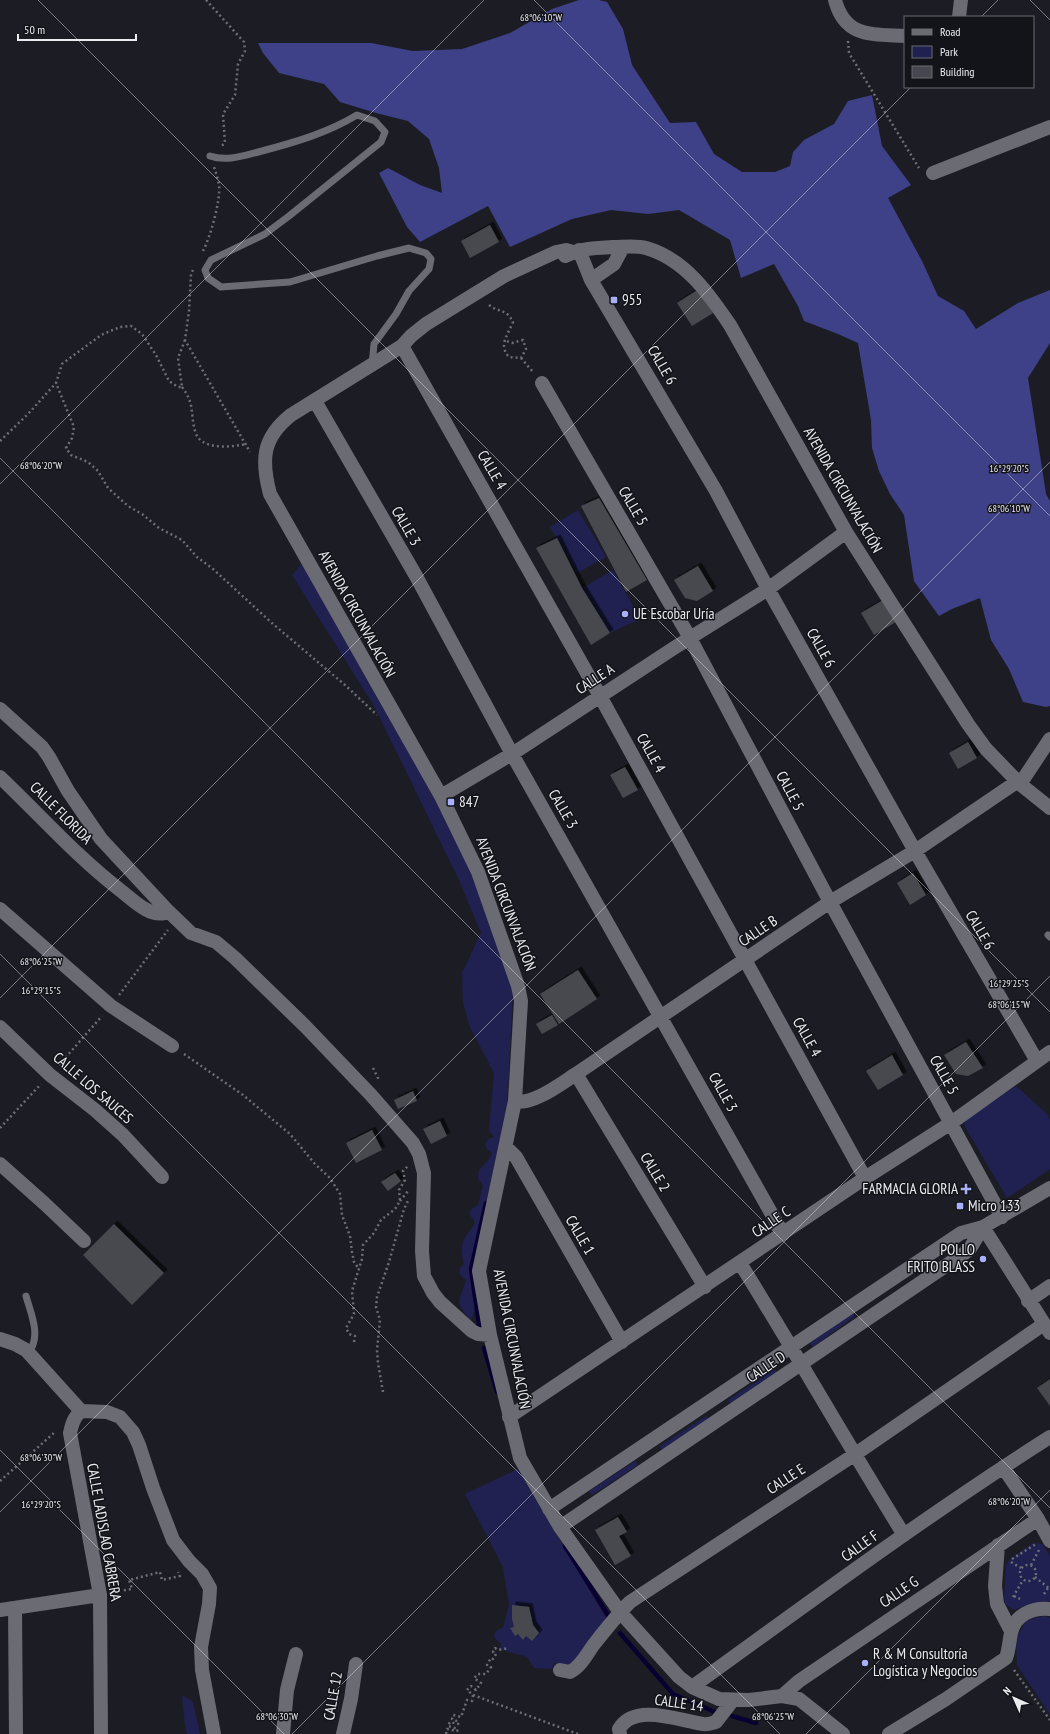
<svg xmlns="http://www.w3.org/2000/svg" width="1050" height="1734" viewBox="0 0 1050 1734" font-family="'PT Sans Narrow',sans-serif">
  <defs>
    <filter id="shadow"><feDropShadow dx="3.5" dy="-3.5" stdDeviation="0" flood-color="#0009"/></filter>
  </defs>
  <rect width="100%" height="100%" fill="#1c1d24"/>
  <path fill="#202051" d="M 578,510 L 606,557 L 577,573 L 550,527 Z
    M 304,561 L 436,794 L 469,864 L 513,990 L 507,1109 L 471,1269 L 471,1282 L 475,1310 L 471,1320 C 453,1301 460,1301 466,1280 L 459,1273 L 460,1268 L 464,1264 C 461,1253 460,1243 468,1233 C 471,1229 473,1227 475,1222 L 469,1214 L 471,1209 L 478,1205 L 483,1186 L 478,1178 L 479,1170 L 490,1158 L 492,1153 L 487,1149 L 485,1144 L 488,1139 L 494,1137 L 489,1130 L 494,1073 L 469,1025 L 463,1002 L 462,973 L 481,933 L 459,880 L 374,706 L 292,575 Z
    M 613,570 L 640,619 L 610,633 L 582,588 Z
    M 1016,1086 L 1047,1114 L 1050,1120 L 1050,1169 L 1007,1198 L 964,1125 L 968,1116 Z
    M 852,1313 L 855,1316 L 813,1347 L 810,1343 Z
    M 775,1369 L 777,1373 L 731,1403 L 728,1400 Z
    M 706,1416 L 709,1420 L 662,1450 L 660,1446 Z
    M 635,1461 L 638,1465 L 592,1495 L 589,1491 Z
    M 518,1469 L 606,1618 L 576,1668 L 554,1663 L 552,1669 L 534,1668 L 527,1657 L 499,1649 L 501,1644 L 494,1637 C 495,1631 497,1629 503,1628 L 509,1605 L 503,1567 L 465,1494 Z
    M 1033,1543 L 1043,1544 L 1050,1556 L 1050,1601 L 1029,1604 L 1014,1610 L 1005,1604 L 1004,1598 L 1006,1565 L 1010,1559 Z
    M 1044,1616 L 1050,1618 L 1050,1715 L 1017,1665 L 1016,1638 L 1027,1620 Z
    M 182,1695 L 193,1702 L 200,1734 L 187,1734 L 185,1726 Z"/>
  <path fill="#3e4088" d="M 579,0 L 599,0 L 607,2 L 623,29 L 632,65 L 670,123 L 696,122 L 714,154 L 742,172 L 775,172 L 790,166 L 793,152 L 804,140 L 834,124 L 848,101 L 872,95 L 882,146 L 911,185 L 888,198 L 922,261 L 938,296 L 964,311 L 976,329 L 1018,303 L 1050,290 L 1050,343 L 1028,378 L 1046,494 L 1050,501 L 1050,706 L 1046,707 L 1023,702 L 1009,669 L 991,640 L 980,598 L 952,609 L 939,616 L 914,581 L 904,515 L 890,494 L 879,471 L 872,448 L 871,420 L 858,343 L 838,334 L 804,321 L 798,306 L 774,264 L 741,278 L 730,240 L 679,210 L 648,214 L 611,210 L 572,219 L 510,247 L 488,206 L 420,242 L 407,227 L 379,173 L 388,168 L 420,185 L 442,193 L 439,168 L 429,139 L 408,121 L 376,113 L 340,102 L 324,84 L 279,73 L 263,53 L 258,43 L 371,43 L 413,51 L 462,49 L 510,33 L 552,9 Z"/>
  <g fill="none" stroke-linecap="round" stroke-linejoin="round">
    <path stroke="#080031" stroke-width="4.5" d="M 480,1331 L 471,1269 L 486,1203
      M 484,1348 L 497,1392
      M 565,1546 L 611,1620
      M 620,1633 L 673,1694 L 715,1712
      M 732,1716 L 756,1723"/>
  </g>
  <path fill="#47484f" filter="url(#shadow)" d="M 490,225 L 499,242 L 470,258 L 461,241 Z
    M 699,289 L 713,313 L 692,326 L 677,303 Z
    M 599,498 L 647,580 L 626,592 L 581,506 Z
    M 557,538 L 582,588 L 610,633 L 591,645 L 536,548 Z
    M 698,566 L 713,591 L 697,601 L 685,598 L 674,580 Z
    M 883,600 L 896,622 L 874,635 L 861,613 Z
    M 968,742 L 977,758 L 958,769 L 949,753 Z
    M 625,767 L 638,790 L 623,798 L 610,775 Z
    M 913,873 L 926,895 L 910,905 L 897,883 Z
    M 578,970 L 597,999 L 559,1024 L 540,994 Z
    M 552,1015 L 558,1025 L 542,1034 L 536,1024 Z
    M 966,1042 L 983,1068 L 968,1076 L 956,1074 L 944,1055 Z
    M 892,1055 L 903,1075 L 878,1090 L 866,1071 Z
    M 413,1091 L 417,1101 L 398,1109 L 394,1100 Z
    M 440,1121 L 447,1136 L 431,1144 L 423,1129 Z
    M 372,1130 L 382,1150 L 356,1163 L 346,1143 Z
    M 395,1173 L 401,1181 L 388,1191 L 381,1182 Z
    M 114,1224 L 164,1273 L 132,1305 L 83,1255 Z
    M 1050,1379 L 1050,1406 L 1037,1388 Z
    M 618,1517 L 627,1532 L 619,1536 L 631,1556 L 615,1565 L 595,1530 Z
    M 512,1605 L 529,1607 L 533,1625 L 539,1633 L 532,1641 L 526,1636 L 523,1640 L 518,1634 L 515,1636 L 510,1628 L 514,1627 L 512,1619 Z"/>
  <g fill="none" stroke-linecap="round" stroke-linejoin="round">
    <path stroke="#6d6e74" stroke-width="2.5" stroke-dasharray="2 3" stroke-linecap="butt" d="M 206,0 L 244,42 L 245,51 L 238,64 L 235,95 L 223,114 L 225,143 L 220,147
      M 848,41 L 849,53 L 919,168
      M 203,251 C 210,238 221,200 219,185 C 218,179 216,173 214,167
      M 193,270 L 191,274 L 189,311 L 185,340 L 250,452
      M 489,305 C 499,313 506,308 513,322 C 508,335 498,345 509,357 L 521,358 L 526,349 L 523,340 L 512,343 L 504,340
      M 185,340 L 178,358 L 182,387 L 178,387 L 169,381 L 156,355 L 142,334 L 131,326 L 120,327 L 101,335 L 62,364 L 56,383 L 74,427 L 72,438 L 66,448 L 71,455 L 88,462 L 98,471 L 108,488 L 128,506 L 142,514 L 159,528 L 182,540 L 197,557 L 213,569 L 273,624 L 345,685 L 377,715
      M 521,358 L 533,372
      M 182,387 C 195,404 190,412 195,431 C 200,451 231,447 247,444
      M 0,441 L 28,414 L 56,383
      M 119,995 L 168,930
      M 184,1054 L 243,1095 L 290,1134 L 315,1164 L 330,1178 L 340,1194 L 342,1215 L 350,1236 L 352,1252 L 354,1262 L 359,1269
      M 59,1065 L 102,1016
      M 373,1068 L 379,1080
      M 0,1128 L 41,1084
      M 400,1201 L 408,1191
      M 354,1342 L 355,1336 L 349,1334 L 346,1328 L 354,1314 L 352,1291 L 362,1259 L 363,1245 L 374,1233 L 381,1220 L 395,1209 L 400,1201 L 399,1190 L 405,1180 L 403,1171 L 408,1166
      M 383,1392 L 378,1363 L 377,1350 L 380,1320 L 376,1307 L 377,1297 L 389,1262 L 404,1209 L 408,1201
      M 0,1481 L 55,1432
      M 1012,1559 L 1036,1544
      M 1011,1562 L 1021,1568
      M1020 1573a8 8 0 1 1 16 0a8 8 0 1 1-16 0Z
      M 1031,1565 L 1039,1550
      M 1035,1577 L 1050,1589
      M 114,1592 L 132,1589 L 129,1580 L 160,1572 L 162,1580 L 180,1576 L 178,1572
      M 1044,1594 L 1048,1588
      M 1014,1596 L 1020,1599
      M 1013,1597 L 1023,1580
      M 1014,1670 L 1050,1720
      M 473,1695 L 578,1734
      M 446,1734 L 447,1729 L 457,1731 L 458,1729 L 448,1726 L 450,1722 L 458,1724 L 459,1722 L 452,1719 L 453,1715 L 461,1717 L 467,1700 L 472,1701 L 473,1695 L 467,1690 L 471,1686 L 476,1690 L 481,1683 L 474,1678 L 478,1674 L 486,1674 L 491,1667 L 487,1665 L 491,1658 L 493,1659 L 496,1654 L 493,1652 L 495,1648 L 498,1650 L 509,1648"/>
    <path stroke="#6a6b73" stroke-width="7" d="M 210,156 C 227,162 245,155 262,151 C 296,142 327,133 357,115 L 375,121 L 385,132 L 381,142 L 289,216 L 265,234 L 211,260 L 205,270 L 208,278 L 221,287 L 290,282 L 377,256 L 409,248 L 426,253 L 431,259 L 429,269 L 409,291 L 396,314 L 374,344 L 372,365
      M 1048,935 L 1050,937
      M 26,1296 C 31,1314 42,1337 28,1353"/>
    <path stroke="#6a6b73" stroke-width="14" d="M 835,0 C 845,38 872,34 905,36
      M 959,17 L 961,0
      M 933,173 L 1050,127
      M 579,250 L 591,280 L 716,491 L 768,589 L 915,851 L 1037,1061
      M 573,252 L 566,250 L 556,252 L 504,276 L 426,324 L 411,336 L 402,346 L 291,415 C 262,438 261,460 270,494 L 441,796 L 478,872 L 518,986 L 521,1001 L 515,1101 L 479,1271 L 490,1335 L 520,1458 L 560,1527 L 620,1612 L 679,1677 L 692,1687 L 719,1699 L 749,1700 L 782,1696 L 799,1699 L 843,1734
      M 565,256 C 583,248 593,248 613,247 C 623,247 636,245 646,248 C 685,259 709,294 730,325 L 846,532 L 968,724 L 986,749 L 1020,784 L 1050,808
      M 591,280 L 614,264 L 623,247
      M 402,346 L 600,696 L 865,1178
      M 542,383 L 690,638 L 830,902 L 1002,1217
      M 315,401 L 416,576 L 512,754 L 783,1234
      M 0,709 L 42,747 L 49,757 L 68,791 L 101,839 L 167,910 L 191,933 L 216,942 L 235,958 L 305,1026 L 371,1095 L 413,1143 L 419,1154 L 424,1173 L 422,1251 L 424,1276 L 433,1293 L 440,1302 L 472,1331 L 478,1334 L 490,1335
      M 0,777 C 40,815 76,856 120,890 C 128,896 138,906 147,910 C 152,913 159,914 165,913 L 167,910
      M 1020,784 L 1050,739
      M 441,796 L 512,754 L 674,648 L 768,589 L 846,532
      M 0,909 L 111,1006 L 172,1046
      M 0,1027 L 50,1075 L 95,1110 L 123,1135 L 162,1177
      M 576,1074 L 705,1287
      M 515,1101 C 532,1106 562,1083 576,1074 L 830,902 L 915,851 L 1018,781
      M 506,1147 L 516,1157 L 622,1342
      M 0,1164 L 45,1204 L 84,1241
      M 983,1227 L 1050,1333
      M 740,1263 C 796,1353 848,1445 904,1535
      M 1028,1301 L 1050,1286
      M 0,1339 L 15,1344 L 26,1350 L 81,1411 L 107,1412 L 120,1417 L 133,1432 L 139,1445 L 153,1488 L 173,1540 L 189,1561 L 202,1574 L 210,1588 L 209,1604 L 201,1647 L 202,1670 L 214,1734
      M 81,1411 C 74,1417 72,1424 70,1433 L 100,1595 L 101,1734
      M 509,1417 L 865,1178 L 951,1123 L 1050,1052
      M 1003,1467 L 1038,1519 L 1050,1541
      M 549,1509 L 961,1233 L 983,1227 L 1050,1188
      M 560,1527 L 969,1250 L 983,1227
      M 998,1545 L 995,1586 L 997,1604 L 1011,1631
      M 15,1608 L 16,1734
      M 0,1610 L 100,1595
      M 560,1670 L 570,1672 C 582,1666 587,1653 595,1643 C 606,1629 617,1615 630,1602 L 854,1455 L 1044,1324
      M 692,1687 C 810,1602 927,1515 1050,1437
      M 782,1696 L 799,1681 L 1038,1519
      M 283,1734 L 287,1690 L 296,1654
      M 343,1734 L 351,1699 L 356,1664
      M 620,1734 L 619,1729 C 635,1702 680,1721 703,1724 C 707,1725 712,1723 716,1722 L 733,1700
      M 889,1734 L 946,1699 L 1006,1658 C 1009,1650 1009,1642 1011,1633 C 1015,1615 1032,1607 1050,1609"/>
  </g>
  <path fill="none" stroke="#eaebef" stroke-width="1" stroke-opacity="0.45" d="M 38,0 L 1050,1012M 534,0 L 1050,516M 1030,0 L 1050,20M 981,17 L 998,0M 0,458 L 1050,1508M 0,484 L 484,0M 0,954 L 780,1734M 0,998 L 911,87M 0,1450 L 284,1734M 0,1512 L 1050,462M 292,1734 L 1050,976M 806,1734 L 1050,1490"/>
  <g fill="#a8b0fc" stroke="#13141a" stroke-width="1.5">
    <rect x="610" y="296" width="8" height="8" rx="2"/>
    <circle cx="625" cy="614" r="4"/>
    <rect x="447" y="798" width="8" height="8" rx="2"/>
    <path d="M964 1183h4v4h4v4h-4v4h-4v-4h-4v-4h4z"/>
    <rect x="956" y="1202" width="8" height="8" rx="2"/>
    <circle cx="983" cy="1259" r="4"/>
    <circle cx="865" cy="1663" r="4"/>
  </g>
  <g text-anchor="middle" stroke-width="3" stroke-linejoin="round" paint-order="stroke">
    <g font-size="15" fill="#eaebef" stroke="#13141a" text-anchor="start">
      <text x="622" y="305">955</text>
      <text x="633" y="619">UE Escobar Uría</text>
      <text x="459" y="807">847</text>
      <text x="958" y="1194" text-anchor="end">FARMACIA GLORIA</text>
      <text x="968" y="1211">Micro 133</text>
      <text x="975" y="1255" text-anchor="end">POLLO<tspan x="975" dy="17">FRITO BLASS</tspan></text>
      <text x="873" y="1659">R &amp; M Consultoría<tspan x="873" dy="17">Logística y Negocios</tspan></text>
    </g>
    <g font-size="15" fill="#eaebef" stroke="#13141a">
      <text transform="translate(662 365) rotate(60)" y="5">CALLE 6</text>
      <text transform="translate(492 470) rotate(60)" y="5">CALLE 4</text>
      <text transform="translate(843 490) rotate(60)" y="5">AVENIDA CIRCUNVALACIÓN</text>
      <text transform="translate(633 506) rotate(60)" y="5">CALLE 5</text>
      <text transform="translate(406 526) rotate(60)" y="5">CALLE 3</text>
      <text transform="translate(357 614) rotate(61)" y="5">AVENIDA CIRCUNVALACIÓN</text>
      <text transform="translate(821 648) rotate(61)" y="5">CALLE 6</text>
      <text transform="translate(595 679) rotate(-33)" y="5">CALLE A</text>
      <text transform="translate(651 753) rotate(61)" y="5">CALLE 4</text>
      <text transform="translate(790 791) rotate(62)" y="5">CALLE 5</text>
      <text transform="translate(563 809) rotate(60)" y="5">CALLE 3</text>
      <text transform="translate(61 813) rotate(45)" y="5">CALLE FLORIDA</text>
      <text transform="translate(506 904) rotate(69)" y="5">AVENIDA CIRCUNVALACIÓN</text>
      <text transform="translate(980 930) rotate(60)" y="5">CALLE 6</text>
      <text transform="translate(758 931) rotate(-34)" y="5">CALLE B</text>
      <text transform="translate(807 1037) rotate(61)" y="5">CALLE 4</text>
      <text transform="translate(944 1075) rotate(61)" y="5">CALLE 5</text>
      <text transform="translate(93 1088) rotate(41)" y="5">CALLE LOS SAUCES</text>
      <text transform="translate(723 1092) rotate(61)" y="5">CALLE 3</text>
      <text transform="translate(655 1172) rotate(59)" y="5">CALLE 2</text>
      <text transform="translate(771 1222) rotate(-34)" y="5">CALLE C</text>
      <text transform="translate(580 1235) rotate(60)" y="5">CALLE 1</text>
      <text transform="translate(512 1339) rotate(79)" y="5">AVENIDA CIRCUNVALACIÓN</text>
      <text transform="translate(766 1367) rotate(-34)" y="5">CALLE D</text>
      <text transform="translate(786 1479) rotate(-33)" y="5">CALLE E</text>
      <text transform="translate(104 1532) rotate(80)" y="5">CALLE LADISLAO CABRERA</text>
      <text transform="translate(860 1546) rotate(-36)" y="5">CALLE F</text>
      <text transform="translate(899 1592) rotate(-34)" y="5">CALLE G</text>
      <text transform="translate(333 1696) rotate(-80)" y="5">CALLE 12</text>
      <text transform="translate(679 1703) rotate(8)" y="5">CALLE 14</text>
    </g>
  </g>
  <g font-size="10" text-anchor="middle" fill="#eaebef" stroke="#13141a" stroke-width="3" stroke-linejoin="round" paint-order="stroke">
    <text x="541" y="21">68°06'10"W</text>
    <text x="41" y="469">68°06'20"W</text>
    <text x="1009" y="472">16°29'20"S</text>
    <text x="1009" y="512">68°06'10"W</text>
    <text x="41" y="965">68°06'25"W</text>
    <text x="1009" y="987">16°29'25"S</text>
    <text x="41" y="994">16°29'15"S</text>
    <text x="1009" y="1008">68°06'15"W</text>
    <text x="41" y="1461">68°06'30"W</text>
    <text x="1009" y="1505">68°06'20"W</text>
    <text x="41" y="1508">16°29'20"S</text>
    <text x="277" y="1720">68°06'30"W</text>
    <text x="773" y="1720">68°06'25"W</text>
  </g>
  <rect x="904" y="16" width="130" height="72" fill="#13141a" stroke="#696a6f"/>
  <rect x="912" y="29" width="20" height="6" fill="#6a6b73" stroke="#696a6f"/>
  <text x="940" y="36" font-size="12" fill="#eaebef">Road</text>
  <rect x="912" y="46" width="20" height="12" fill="#202051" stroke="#696a6f"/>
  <text x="940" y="56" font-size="12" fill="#eaebef">Park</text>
  <rect x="912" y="66" width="20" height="12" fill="#47484f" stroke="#696a6f"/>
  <text x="940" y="76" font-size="12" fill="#eaebef">Building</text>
  <g transform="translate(1014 1698) rotate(315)" stroke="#13141a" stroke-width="3" paint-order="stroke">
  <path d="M0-3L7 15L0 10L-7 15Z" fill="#eaebef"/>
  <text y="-6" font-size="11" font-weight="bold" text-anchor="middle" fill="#eaebef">N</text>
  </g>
  <path d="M18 34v6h118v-6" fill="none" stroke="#eaebef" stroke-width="2"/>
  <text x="24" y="34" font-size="12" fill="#eaebef" stroke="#13141a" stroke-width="3" paint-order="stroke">50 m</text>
</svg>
